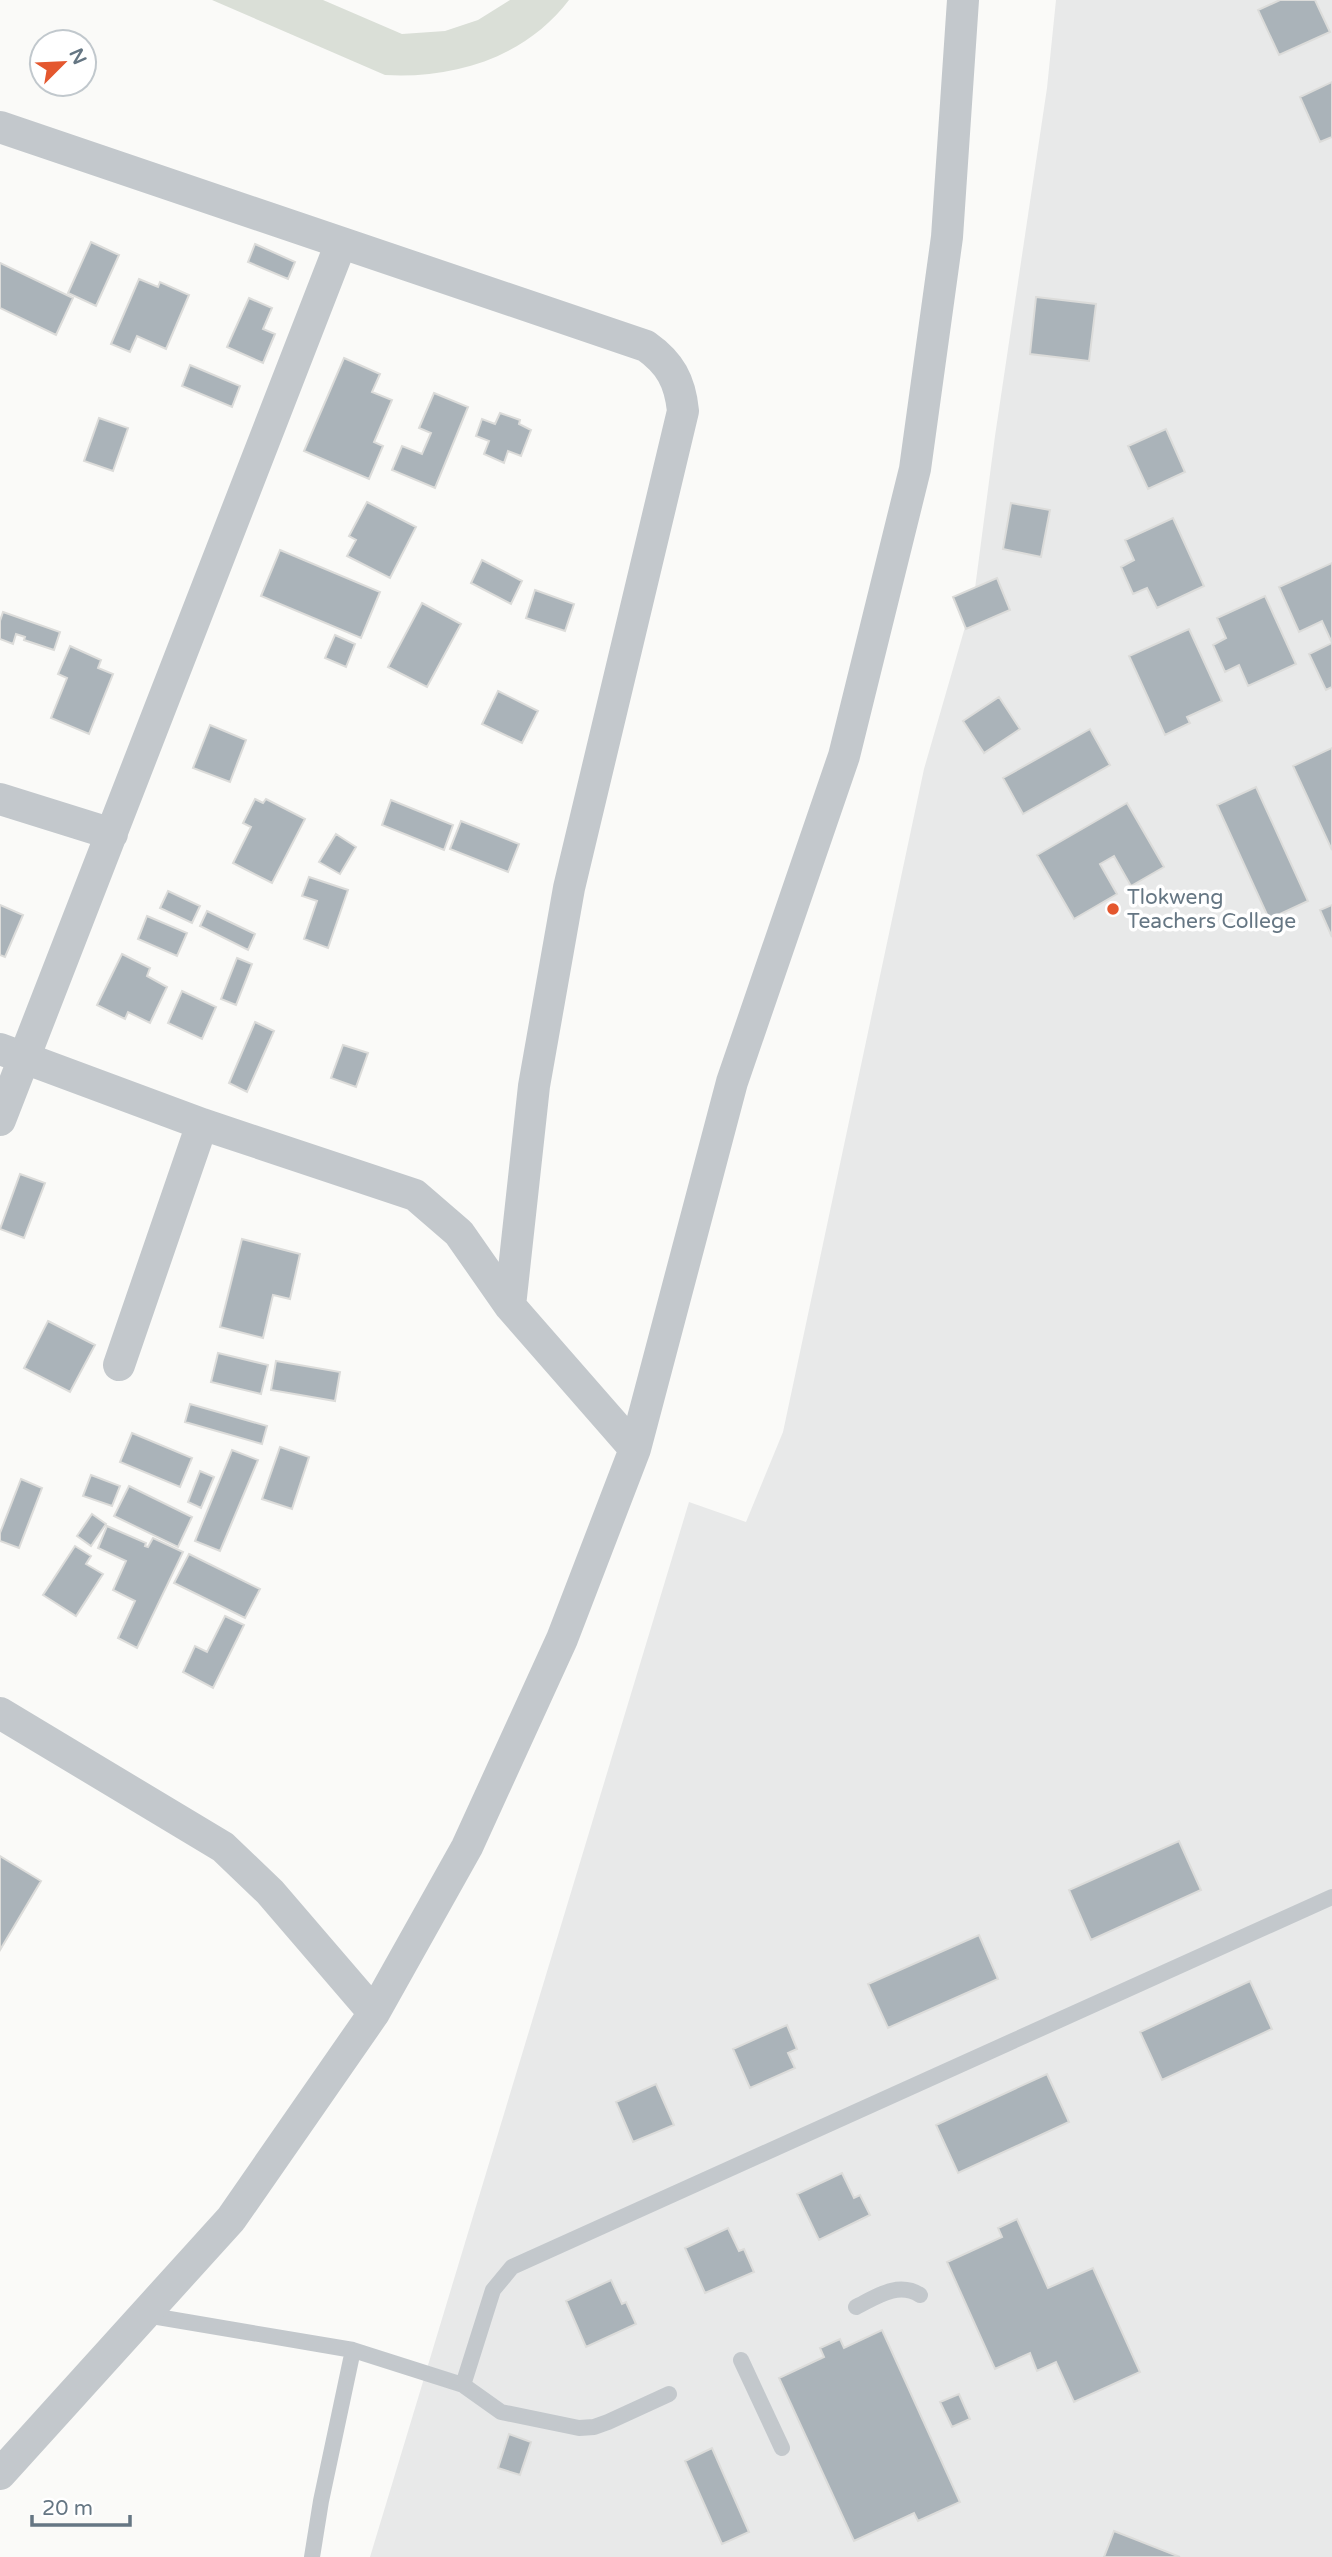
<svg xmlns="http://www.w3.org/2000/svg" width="1332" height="2557" viewBox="0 0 1332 2557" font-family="'Varela Round',sans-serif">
  <rect width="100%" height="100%" fill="#fafaf8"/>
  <path fill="#e8e9e9" d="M 1056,0 L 1332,0 L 1332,2557 L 370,2557 L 689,1502 L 746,1522 L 783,1432 L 924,769 L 974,596 L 995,436 L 1047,88 Z"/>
  <path fill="#dadfd7" d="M 212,0 L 323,0 L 402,34 L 445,31 L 478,20 L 510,0 L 569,0 C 526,57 454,79 385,75 Z"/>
  <path fill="#aab3b9" stroke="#dcdcda" stroke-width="2" d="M 1280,0 L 1315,0 L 1330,32 L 1279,55 L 1258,10 Z
    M 1332,82 L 1332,137 L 1320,142 L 1300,97 Z
    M 91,242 L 119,255 L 96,306 L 68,293 Z
    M 255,244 L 295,262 L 288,279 L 248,262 Z
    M 0,263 L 73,298 L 56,335 L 0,308 Z
    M 139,279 L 158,287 L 160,282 L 189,295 L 166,349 L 137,336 L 130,352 L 111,344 Z
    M 1036,297 L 1096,304 L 1089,361 L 1030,354 Z
    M 249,298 L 272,308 L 263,329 L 275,334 L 263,363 L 227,347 Z
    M 344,358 L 380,374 L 372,392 L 392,400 L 374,442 L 383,446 L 369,479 L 304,451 Z
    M 190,365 L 240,386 L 232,407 L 182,386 Z
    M 434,393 L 468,407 L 435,488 L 392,470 L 402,446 L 422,454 L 431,433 L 419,428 Z
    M 500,413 L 520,420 L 519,424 L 531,430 L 521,456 L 508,451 L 504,463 L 484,454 L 489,441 L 476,436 L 482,419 L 495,424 Z
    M 99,418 L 128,428 L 113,471 L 84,461 Z
    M 1166,429 L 1185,472 L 1148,489 L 1128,446 Z
    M 367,502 L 416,527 L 390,578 L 347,556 L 356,540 L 349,536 Z
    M 1011,503 L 1050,510 L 1041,557 L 1003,549 Z
    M 1173,518 L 1204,586 L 1157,608 L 1147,588 L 1133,594 L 1121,567 L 1134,560 L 1125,540 Z
    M 280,550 L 380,592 L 361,638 L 261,596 Z
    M 482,560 L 522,581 L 511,604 L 471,583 Z
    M 1332,563 L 1332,643 L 1322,621 L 1299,632 L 1279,587 Z
    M 997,578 L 1010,610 L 966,629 L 953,597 Z
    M 535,590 L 574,604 L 565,631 L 526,618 Z
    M 1265,596 L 1296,664 L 1248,686 L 1239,665 L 1225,672 L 1213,645 L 1226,638 L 1217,618 Z
    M 422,603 L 461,624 L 427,687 L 388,667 Z
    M 3,612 L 60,632 L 54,650 L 24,640 L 25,637 L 16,634 L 13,644 L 0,639 L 0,621 Z
    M 1189,629 L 1222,701 L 1187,717 L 1190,723 L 1165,735 L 1129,656 Z
    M 335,635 L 355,644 L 346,667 L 325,658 Z
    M 1332,643 L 1332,687 L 1326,690 L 1309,654 Z
    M 70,646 L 101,660 L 98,668 L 113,674 L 89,734 L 51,718 L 67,678 L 58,674 Z
    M 498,691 L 538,711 L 522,743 L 482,724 Z
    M 999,697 L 1020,729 L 984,753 L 963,721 Z
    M 210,725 L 246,740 L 230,782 L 193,768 Z
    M 1090,729 L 1110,765 L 1023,814 L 1003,778 Z
    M 1332,748 L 1332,850 L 1293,766 Z
    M 1256,787 L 1308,901 L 1269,919 L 1217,805 Z
    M 255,799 L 263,803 L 266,799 L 305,819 L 272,883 L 233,863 L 251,827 L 243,823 Z
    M 391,800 L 453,825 L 444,850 L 382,825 Z
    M 1127,803 L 1164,867 L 1131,886 L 1114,856 L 1100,864 L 1117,894 L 1074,919 L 1037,855 Z
    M 461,821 L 519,844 L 508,872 L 450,849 Z
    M 336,834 L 356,847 L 340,874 L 319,862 Z
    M 309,877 L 348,890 L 328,948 L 304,939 L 317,901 L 302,896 Z
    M 168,891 L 200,906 L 192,923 L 160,908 Z
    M 0,905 L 23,915 L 5,957 L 0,955 Z
    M 1332,905 L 1332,937 L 1320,910 Z
    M 207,911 L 255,934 L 248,950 L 200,926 Z
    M 147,916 L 187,933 L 177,956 L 138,939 Z
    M 122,954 L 150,968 L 147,976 L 167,987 L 150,1023 L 128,1012 L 125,1019 L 97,1005 Z
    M 237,958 L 252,964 L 236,1005 L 221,999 Z
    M 182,991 L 216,1007 L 202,1039 L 168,1023 Z
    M 255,1022 L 274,1031 L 247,1092 L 229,1083 Z
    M 343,1045 L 368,1053 L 356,1087 L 331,1078 Z
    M 20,1174 L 45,1183 L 24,1238 L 0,1229 Z
    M 242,1239 L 300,1254 L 290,1299 L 273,1295 L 263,1338 L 220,1327 Z
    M 48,1321 L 95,1345 L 70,1392 L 24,1368 Z
    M 218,1353 L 268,1365 L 261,1394 L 211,1382 Z
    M 276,1361 L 340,1372 L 335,1401 L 271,1390 Z
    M 190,1404 L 267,1426 L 262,1444 L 185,1422 Z
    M 132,1433 L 192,1458 L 180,1487 L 120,1462 Z
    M 280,1447 L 309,1457 L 292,1509 L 262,1499 Z
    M 232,1450 L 258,1460 L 220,1551 L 195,1541 Z
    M 200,1471 L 214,1477 L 201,1508 L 188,1502 Z
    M 91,1475 L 120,1486 L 112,1506 L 83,1496 Z
    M 21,1479 L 42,1488 L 19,1548 L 0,1541 L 0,1533 Z
    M 129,1486 L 192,1517 L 178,1547 L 114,1516 Z
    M 92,1514 L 106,1524 L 91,1546 L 77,1536 Z
    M 107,1526 L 146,1543 L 145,1546 L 148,1547 L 153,1538 L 183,1552 L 137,1648 L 118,1638 L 135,1601 L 113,1590 L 126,1561 L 98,1548 Z
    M 75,1546 L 91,1556 L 86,1564 L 103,1574 L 76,1616 L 43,1595 Z
    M 189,1554 L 260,1589 L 245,1618 L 174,1583 Z
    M 225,1616 L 244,1625 L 213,1688 L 183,1672 L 195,1646 L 207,1652 Z
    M 1179,1841 L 1201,1890 L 1091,1940 L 1069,1890 Z
    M 0,1856 L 41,1881 L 0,1950 Z
    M 979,1935 L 998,1979 L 888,2028 L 868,1984 Z
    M 1250,1981 L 1272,2029 L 1162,2080 L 1140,2032 Z
    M 787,2025 L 797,2049 L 788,2053 L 795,2068 L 750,2088 L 733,2049 Z
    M 1047,2074 L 1069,2122 L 958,2173 L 936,2125 Z
    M 656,2084 L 674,2125 L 633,2142 L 616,2102 Z
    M 842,2173 L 854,2198 L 860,2195 L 870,2215 L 819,2240 L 797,2194 Z
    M 1017,2219 L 1048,2288 L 1093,2268 L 1140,2372 L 1074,2402 L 1056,2362 L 1037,2371 L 1030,2353 L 995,2369 L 947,2262 L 1002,2237 L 998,2228 Z
    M 728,2228 L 739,2251 L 744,2249 L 754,2272 L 705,2293 L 685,2248 Z
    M 611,2280 L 622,2304 L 626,2302 L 636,2324 L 586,2347 L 566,2301 Z
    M 882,2330 L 960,2502 L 918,2521 L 914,2513 L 854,2541 L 779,2378 L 824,2357 L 820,2348 L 840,2339 L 844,2348 Z
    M 959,2394 L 970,2419 L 952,2427 L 940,2402 Z
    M 509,2434 L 531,2442 L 520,2475 L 498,2468 Z
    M 712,2448 L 749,2532 L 722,2544 L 685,2461 Z
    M 1114,2531 L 1180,2557 L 1104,2557 Z"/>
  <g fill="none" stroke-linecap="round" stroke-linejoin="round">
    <path stroke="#c3c8cc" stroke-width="16" d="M 856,2307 C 876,2297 898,2281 920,2295
      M 146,2315 L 353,2350 L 463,2385 L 501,2412 L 579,2428 L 594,2427 L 608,2422 L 669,2394
      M 741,2360 L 782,2448
      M 463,2385 L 493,2290 L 512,2267 L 1332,1897
      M 312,2557 L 321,2501 L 353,2350"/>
    <path stroke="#c3c8cc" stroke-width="32" d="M 0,127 L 646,346 C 670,363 680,381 683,411 L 569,888 L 534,1086 L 510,1306
      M 0,799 L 112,834
      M 0,1049 L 202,1124 L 415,1195 L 459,1233 L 510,1306 L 635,1449
      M 0,1120 L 341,243
      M 119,1365 L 202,1124
      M 0,1713 L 223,1847 L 270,1892 L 374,2013
      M 0,2474 L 231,2219 L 374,2013 L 467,1847 L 562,1639 L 635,1449 L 732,1082 L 844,756 L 915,469 L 947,237 L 963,0"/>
  </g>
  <circle fill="#e4572e" stroke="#fff" stroke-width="2.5" cx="1113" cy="909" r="7"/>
  <g text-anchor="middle" stroke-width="7" stroke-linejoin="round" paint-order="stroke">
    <g font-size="21" fill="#657683" stroke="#fff" text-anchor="start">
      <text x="1127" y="904">Tlokweng<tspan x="1127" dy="24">Teachers College</tspan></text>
    </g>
  </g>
  <g transform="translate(63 63) rotate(66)"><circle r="33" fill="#ffffff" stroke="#c1c8cd" stroke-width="2"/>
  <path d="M0-5L12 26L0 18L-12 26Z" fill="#e4572e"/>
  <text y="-10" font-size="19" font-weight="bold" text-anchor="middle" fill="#657683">N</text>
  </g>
  <path d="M32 2515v10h98v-10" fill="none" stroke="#657683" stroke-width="3.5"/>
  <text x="42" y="2515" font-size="21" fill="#657683" stroke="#ffffff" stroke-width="5" paint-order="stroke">20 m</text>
</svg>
